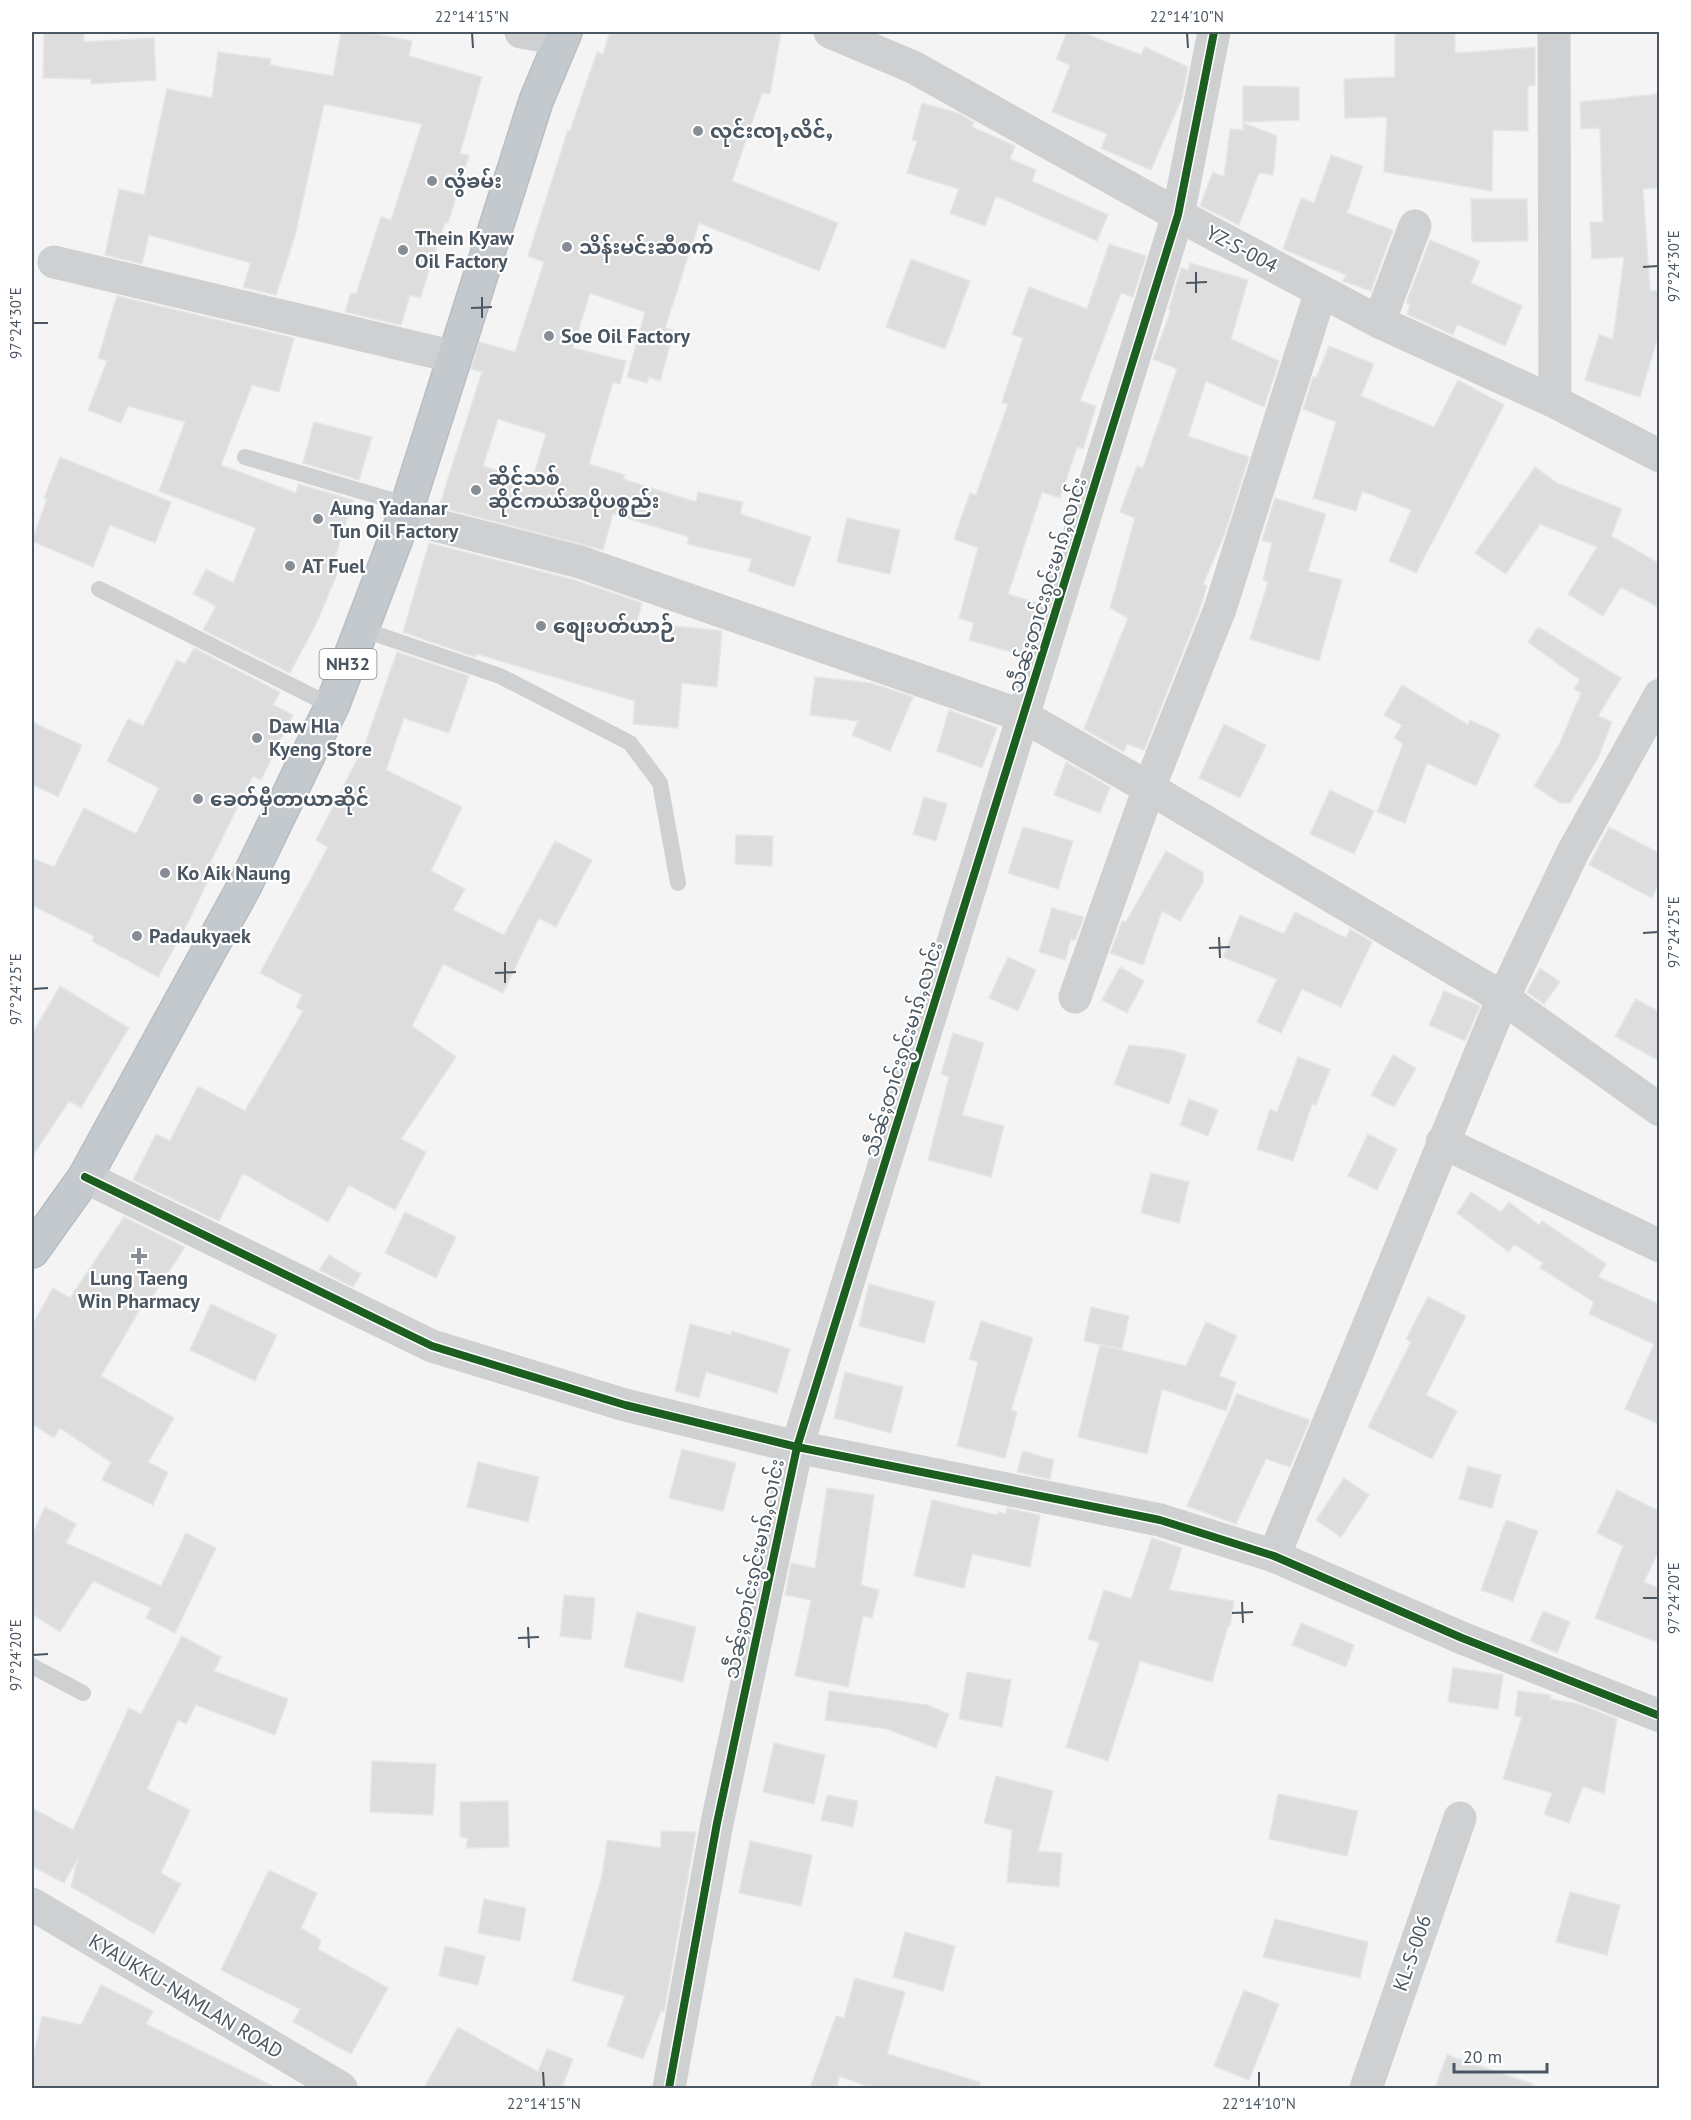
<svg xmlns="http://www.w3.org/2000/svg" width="1691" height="2120" viewBox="0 0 1691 2120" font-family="'PT Sans','Noto Sans Myanmar',sans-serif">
  <rect width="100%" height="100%" fill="#f4f4f4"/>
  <path fill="#ddddde" stroke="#e5e6e7" stroke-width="1.5" fill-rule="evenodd" d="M 44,32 L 84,32 L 84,42 L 154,38 L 156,80 L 91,84 L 91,79 L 43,78 Z
    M 341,32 L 367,32 L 412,41 L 409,56 L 482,77 L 460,153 L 469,156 L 448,223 L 445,222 L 420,298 L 410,295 L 401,325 L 345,312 L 351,293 L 356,294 L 381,217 L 391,220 L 422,124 L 324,104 L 295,236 L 276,295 L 243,287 L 251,263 L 149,235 L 142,264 L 105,255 L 119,189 L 144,195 L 167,89 L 212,98 L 218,52 L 271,59 L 270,65 L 333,76 Z
    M 610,32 L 781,32 L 770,94 L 762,93 L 732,181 L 838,223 L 819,271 L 699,223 L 665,328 L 674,331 L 660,381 L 649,377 L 647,383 L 627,377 L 645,312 L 590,293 L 573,348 L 626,361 L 620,384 L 613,382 L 589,464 L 625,475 L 623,479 L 696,502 L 698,492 L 743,502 L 740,514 L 811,537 L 794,587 L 748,571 L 752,559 L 687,544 L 689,537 L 613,514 L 603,550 L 439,507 L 482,372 L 471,369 L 479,342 L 515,352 L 544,262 L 528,256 L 568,130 L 570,131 L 597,52 L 603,54 ZM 498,419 L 546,434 L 532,481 L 483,466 Z
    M 1067,32 L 1081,32 L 1141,55 L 1145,47 L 1188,67 L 1182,98 L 1151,170 L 1101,148 L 1107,134 L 1052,112 L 1070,65 L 1056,59 Z
    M 1395,32 L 1455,32 L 1455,53 L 1535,47 L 1535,85 L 1528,86 L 1528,131 L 1493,130 L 1492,191 L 1384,172 L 1387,117 L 1345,118 L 1344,79 L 1395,77 Z
    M 1243,86 L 1299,87 L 1299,120 L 1243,122 Z
    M 1659,94 L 1659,188 L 1643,189 L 1650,290 L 1659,291 L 1659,333 L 1640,397 L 1585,380 L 1599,335 L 1613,339 L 1624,257 L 1592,259 L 1590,222 L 1603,222 L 1600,128 L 1581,129 L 1580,102 Z
    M 922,103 L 958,113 L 974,122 L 972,127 L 1015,146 L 1010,159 L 1036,170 L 1032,181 L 1108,215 L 1097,241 L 996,196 L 985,226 L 950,213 L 959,189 L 907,173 L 917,141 L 912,140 Z
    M 1243,123 L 1277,136 L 1273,175 L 1259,173 L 1239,225 L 1200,206 L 1213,172 L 1224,177 L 1230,129 L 1243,130 Z
    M 1331,155 L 1363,166 L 1347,213 L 1393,230 L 1371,291 L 1343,281 L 1346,275 L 1283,249 L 1301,198 L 1314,203 Z
    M 1471,199 L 1527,199 L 1528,241 L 1472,242 Z
    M 1430,240 L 1480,261 L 1471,283 L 1522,306 L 1505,346 L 1457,324 L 1453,335 L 1407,314 L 1410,305 L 1406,303 Z
    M 1109,244 L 1146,256 L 1133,297 L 1121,293 L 1080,401 L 1096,406 L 1083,449 L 1077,447 L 1060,498 L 1042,492 L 1008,594 L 1038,603 L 1022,655 L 969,640 L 974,623 L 959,618 L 978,548 L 954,539 L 970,493 L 976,495 L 1008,404 L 1002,402 L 1023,338 L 1012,334 L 1029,287 L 1087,309 Z
    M 911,259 L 970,281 L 945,349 L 886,327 Z
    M 1190,263 L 1248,280 L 1231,339 L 1279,361 L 1264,407 L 1206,381 L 1188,436 L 1249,457 L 1224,536 L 1203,584 L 1207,586 L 1198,614 L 1144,750 L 1127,744 L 1124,752 L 1084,729 L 1128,618 L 1110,608 L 1135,518 L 1120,512 L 1137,466 L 1143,468 L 1177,369 L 1153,359 L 1171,310 L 1169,309 L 1181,268 L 1188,270 Z
    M 117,296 L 294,338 L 279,392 L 252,385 L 221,465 L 296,493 L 298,484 L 353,500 L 333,564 L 340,567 L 317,622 L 290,673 L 203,630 L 216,606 L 193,594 L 206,569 L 233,583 L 256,528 L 159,491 L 185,422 L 128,406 L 121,423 L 88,410 L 107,361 L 98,358 Z
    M 1329,346 L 1374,364 L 1361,396 L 1434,427 L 1458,380 L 1504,405 L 1416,573 L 1389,561 L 1411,510 L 1362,491 L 1356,511 L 1313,498 L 1336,422 L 1303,409 L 1313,377 L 1316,378 Z
    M 314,422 L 372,437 L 359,480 L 303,463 Z
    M 60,457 L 171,502 L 155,543 L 110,525 L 93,567 L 32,541 L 47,499 L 44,498 Z
    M 1535,467 L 1557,483 L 1622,509 L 1611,536 L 1659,563 L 1659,608 L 1621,587 L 1603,616 L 1568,594 L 1597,547 L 1540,524 L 1506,574 L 1475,553 Z
    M 1275,498 L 1326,514 L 1308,571 L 1342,580 L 1319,661 L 1250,639 L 1268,582 L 1263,580 L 1272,543 L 1262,540 Z
    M 847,518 L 900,530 L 890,574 L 837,562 Z
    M 429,543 L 575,580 L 642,603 L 637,622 L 722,631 L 717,687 L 682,683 L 678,728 L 633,724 L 635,701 L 477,654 L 475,657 L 403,632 Z
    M 1538,627 L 1621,678 L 1598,716 L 1612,722 L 1598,758 L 1570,803 L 1560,803 L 1534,786 L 1560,743 L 1581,693 L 1574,689 L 1580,680 L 1528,642 Z
    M 194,648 L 280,692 L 273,705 L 293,715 L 261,780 L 253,776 L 210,863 L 215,865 L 190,919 L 158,977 L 92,941 L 94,936 L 32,905 L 32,858 L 54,867 L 84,808 L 136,834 L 159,788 L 107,761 L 128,719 L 143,726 L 177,660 L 185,664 Z
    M 397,652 L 469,676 L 449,733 L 404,718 L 386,770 L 462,807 L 431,871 L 465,889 L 453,910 L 504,935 L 555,841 L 592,860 L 556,927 L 539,918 L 503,993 L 443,964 L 412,1026 L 456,1057 L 401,1139 L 426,1152 L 395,1210 L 349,1185 L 328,1222 L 243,1173 L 219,1221 L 133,1180 L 156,1134 L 170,1141 L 198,1086 L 245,1111 L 303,1011 L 296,1007 L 302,995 L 260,973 L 328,847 L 316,840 L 365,744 Z
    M 815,677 L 871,683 L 913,697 L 890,751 L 852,735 L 858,721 L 810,715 Z
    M 1402,685 L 1468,725 L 1470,720 L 1500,734 L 1476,786 L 1427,763 L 1405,823 L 1377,812 L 1403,744 L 1394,738 L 1402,725 L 1384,715 Z
    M 949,710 L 997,728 L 982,768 L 937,751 Z
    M 32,722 L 82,745 L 58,797 L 32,784 Z
    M 1224,724 L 1266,745 L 1240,798 L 1199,778 Z
    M 1066,762 L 1110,787 L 1100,813 L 1054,795 Z
    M 1330,790 L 1374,811 L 1354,854 L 1310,834 Z
    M 924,797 L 947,804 L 936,841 L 913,834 Z
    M 1023,827 L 1073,841 L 1058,889 L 1008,873 Z
    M 1609,827 L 1659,853 L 1659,882 L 1652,898 L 1589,865 Z
    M 736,835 L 773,836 L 772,866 L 735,864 Z
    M 1166,851 L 1203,872 L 1203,882 L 1180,921 L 1162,911 L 1143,965 L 1110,953 L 1122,921 L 1126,922 Z
    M 1052,908 L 1084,917 L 1075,940 L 1071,939 L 1065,960 L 1039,952 Z
    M 1295,912 L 1346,938 L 1350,929 L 1372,942 L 1341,1007 L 1302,989 L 1281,1033 L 1257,1022 L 1277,979 L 1223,957 L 1240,915 L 1284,934 Z
    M 1008,957 L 1036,970 L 1018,1011 L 989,998 Z
    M 1120,967 L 1144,981 L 1127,1013 L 1102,1000 Z
    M 1540,968 L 1560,982 L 1544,1004 L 1527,992 Z
    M 60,986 L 129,1028 L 81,1108 L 69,1101 L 32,1157 L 32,1034 Z
    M 1444,991 L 1480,1006 L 1465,1041 L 1429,1025 Z
    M 1636,999 L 1659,1012 L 1659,1061 L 1615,1036 Z
    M 953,1033 L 984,1043 L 962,1115 L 1004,1126 L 991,1177 L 928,1160 L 949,1077 L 941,1074 Z
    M 1129,1045 L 1172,1050 L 1186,1055 L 1169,1104 L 1114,1084 Z
    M 1393,1055 L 1416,1068 L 1394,1107 L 1371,1095 Z
    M 1298,1057 L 1330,1069 L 1316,1105 L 1312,1104 L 1293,1161 L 1257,1149 L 1270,1109 L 1277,1112 Z
    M 1189,1099 L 1218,1110 L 1208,1136 L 1180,1125 Z
    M 1368,1134 L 1397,1149 L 1377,1190 L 1348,1176 Z
    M 1151,1173 L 1189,1182 L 1179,1223 L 1141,1213 Z
    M 1471,1192 L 1501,1212 L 1509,1202 L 1539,1225 L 1542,1221 L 1606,1264 L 1598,1277 L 1659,1304 L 1659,1424 L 1625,1409 L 1654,1344 L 1589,1314 L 1594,1302 L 1540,1268 L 1543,1263 L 1514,1244 L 1509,1252 L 1457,1213 Z
    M 405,1212 L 456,1237 L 436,1278 L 385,1253 Z
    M 124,1217 L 185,1247 L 150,1300 L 147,1297 L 101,1376 L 174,1418 L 148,1462 L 168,1472 L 153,1505 L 102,1480 L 111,1462 L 60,1428 L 54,1438 L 32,1424 L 32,1326 L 53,1288 L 70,1298 Z
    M 329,1255 L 361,1274 L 353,1287 L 319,1270 Z
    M 869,1284 L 935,1302 L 924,1343 L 859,1326 Z
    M 1428,1297 L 1466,1316 L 1426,1395 L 1457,1411 L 1432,1459 L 1368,1427 L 1411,1342 L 1406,1339 Z
    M 211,1304 L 277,1335 L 255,1381 L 190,1350 Z
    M 1091,1307 L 1129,1316 L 1122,1349 L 1084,1341 Z
    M 981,1321 L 1033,1338 L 1011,1410 L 1017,1412 L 1005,1458 L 957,1446 L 978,1362 L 969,1359 Z
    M 1206,1322 L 1237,1336 L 1219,1376 L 1236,1382 L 1226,1411 L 1162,1389 L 1147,1454 L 1078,1437 L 1100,1345 L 1186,1366 Z
    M 690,1324 L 731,1335 L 732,1331 L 790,1349 L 777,1393 L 706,1372 L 699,1398 L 675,1391 Z
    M 845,1372 L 903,1387 L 891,1433 L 834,1418 Z
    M 1237,1394 L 1310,1420 L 1290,1467 L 1266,1459 L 1236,1524 L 1187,1506 Z
    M 682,1449 L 736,1463 L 723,1511 L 669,1498 Z
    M 1023,1451 L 1054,1460 L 1050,1479 L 1017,1472 Z
    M 478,1462 L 539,1477 L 528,1522 L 467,1507 Z
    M 1468,1466 L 1501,1475 L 1492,1508 L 1459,1499 Z
    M 1344,1478 L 1369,1495 L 1341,1537 L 1316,1520 Z
    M 827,1488 L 874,1495 L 861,1585 L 879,1590 L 872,1618 L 863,1616 L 848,1687 L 795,1676 L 811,1600 L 785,1595 L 791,1563 L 815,1568 Z
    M 1617,1490 L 1659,1511 L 1659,1550 L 1644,1582 L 1659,1588 L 1659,1643 L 1595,1618 L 1623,1546 L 1597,1533 Z
    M 932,1500 L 997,1515 L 998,1512 L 1006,1514 L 1007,1508 L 1040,1515 L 1030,1567 L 972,1554 L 964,1588 L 914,1576 Z
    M 45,1507 L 76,1524 L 66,1543 L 161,1586 L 186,1533 L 216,1548 L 175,1633 L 146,1618 L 151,1608 L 93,1581 L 60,1632 L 32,1614 L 32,1535 Z
    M 1506,1520 L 1538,1531 L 1513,1601 L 1481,1590 Z
    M 1152,1538 L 1182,1548 L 1169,1590 L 1234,1601 L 1230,1626 L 1228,1626 L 1212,1682 L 1140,1661 L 1108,1761 L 1066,1747 L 1099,1643 L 1088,1639 L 1104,1590 L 1131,1599 Z
    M 564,1595 L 595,1598 L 591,1640 L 560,1636 Z
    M 1543,1611 L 1570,1622 L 1557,1653 L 1530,1641 Z
    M 637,1612 L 696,1627 L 683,1682 L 624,1667 Z
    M 1301,1623 L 1354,1645 L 1346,1667 L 1292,1645 Z
    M 182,1636 L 221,1657 L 214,1671 L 288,1699 L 275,1735 L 196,1705 L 186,1724 L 178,1720 L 147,1789 L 190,1810 L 161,1873 L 181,1884 L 154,1934 L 71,1887 L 78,1858 L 64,1883 L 32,1866 L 32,1808 L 73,1830 L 129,1708 L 141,1714 Z
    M 1453,1668 L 1503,1675 L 1498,1709 L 1448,1702 Z
    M 967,1672 L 1011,1680 L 1002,1727 L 959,1719 Z
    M 829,1691 L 927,1705 L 949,1714 L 936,1748 L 887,1729 L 825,1720 Z
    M 1518,1691 L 1551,1695 L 1550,1699 L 1579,1704 L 1617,1719 L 1604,1794 L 1583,1786 L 1569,1823 L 1544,1814 L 1552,1793 L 1503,1779 L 1522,1717 L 1515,1716 Z
    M 774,1743 L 825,1755 L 814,1804 L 763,1792 Z
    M 372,1761 L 436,1764 L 433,1815 L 370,1812 Z
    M 996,1776 L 1053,1791 L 1038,1851 L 1062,1853 L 1059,1887 L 1007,1882 L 1012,1830 L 984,1823 Z
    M 1278,1794 L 1358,1811 L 1347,1856 L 1269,1839 Z
    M 827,1795 L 858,1801 L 853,1827 L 821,1820 Z
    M 508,1801 L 509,1847 L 466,1848 L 468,1839 L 460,1836 L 460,1802 Z
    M 661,1831 L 696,1832 L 664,2012 L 661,2011 L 643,2059 L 607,2046 L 625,1996 L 572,1981 L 602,1876 L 607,1840 L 661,1848 Z
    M 750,1841 L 812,1855 L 801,1906 L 739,1893 Z
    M 269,1870 L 317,1893 L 301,1928 L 321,1940 L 318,1949 L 388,1988 L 351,2054 L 293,2022 L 300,2009 L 221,1970 Z
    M 1570,1892 L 1620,1905 L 1607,1955 L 1556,1942 Z
    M 484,1899 L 526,1908 L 520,1941 L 478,1933 Z
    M 1275,1919 L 1368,1942 L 1360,1978 L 1263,1957 Z
    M 905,1932 L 955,1946 L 943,1991 L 893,1977 Z
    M 445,1946 L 485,1956 L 478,1985 L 439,1976 Z
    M 855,1978 L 905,1992 L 887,2054 L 980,2082 L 979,2088 L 872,2088 L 839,2076 L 837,2088 L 810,2088 L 836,2016 L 844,2018 Z
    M 101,1985 L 153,2011 L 146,2024 L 277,2088 L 32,2088 L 32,2063 L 42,2016 L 81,2025 Z
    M 1244,1990 L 1279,2004 L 1249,2080 L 1214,2066 Z
    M 458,2027 L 538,2072 L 547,2049 L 573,2059 L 563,2085 L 568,2088 L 424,2088 Z
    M 1447,2055 L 1533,2084 L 1532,2088 L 1435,2088 Z"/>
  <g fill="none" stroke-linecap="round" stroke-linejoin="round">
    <g stroke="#b9bec3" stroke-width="36">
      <path id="trunk" d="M 32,1251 L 85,1177 L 245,885 L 332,706 L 404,517 L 536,101 L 565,32"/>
    </g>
    <path stroke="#ced0d2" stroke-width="16" d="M 245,457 L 408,505
      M 99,589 L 332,706
      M 361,629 L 500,676 L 630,743 L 660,783 L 678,883
      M 32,1666 L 83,1693"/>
    <path stroke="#ced0d2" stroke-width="33" d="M 521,32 L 562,39
      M 830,32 L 913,67 L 1178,215 L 1379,322 L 1555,402 L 1660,456
      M 1554,32 L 1555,402
      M 54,262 L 455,357
      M 1379,322 L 1415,226
      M 404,517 L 580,562 L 1023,716 L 1149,788 L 1503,998 L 1660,1110
      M 1075,997 L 1149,788 L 1220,609 L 1321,291
      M 1442,1142 L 1660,1246
      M 85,1177 L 432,1346 L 625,1405 L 797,1447 L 1160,1520 L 1274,1556 L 1462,1638 L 1660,1716
      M 1274,1556 L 1503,998 L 1573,852 L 1660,695
      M 669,2088 L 717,1823 L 797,1447 L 1178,215 L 1214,32
      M 1366,2088 L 1460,1818"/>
    <path stroke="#ced0d2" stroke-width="33" d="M 32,1904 L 341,2088"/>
    <use href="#trunk" stroke="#c4c9cd" stroke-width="33"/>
    <g stroke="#fff" stroke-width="11">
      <path id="cycleway" d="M 85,1177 L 432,1346 L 625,1405 L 797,1447 L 1160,1520 L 1274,1556 L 1462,1638 L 1660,1716
        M 669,2088 L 717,1823 L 797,1447 L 1178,215 L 1214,32"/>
    </g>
    <use href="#cycleway" stroke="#1b5e20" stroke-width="8"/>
  </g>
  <path fill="none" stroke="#4a5661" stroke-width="2" d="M 472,33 L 473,48M 1187,33 L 1188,48M 1643,267 L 1658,266M 1196,272 L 1196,293M 1186,283 L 1207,282M 482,297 L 482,318M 471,308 L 492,307M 33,323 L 48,323M 1643,933 L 1658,932M 1219,937 L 1220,958M 1209,948 L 1230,947M 505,962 L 505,983M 495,973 L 516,972M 33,989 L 48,988M 1643,1598 L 1658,1598M 1242,1602 L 1243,1623M 1232,1613 L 1253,1612M 528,1627 L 529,1648M 518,1638 L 539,1637M 33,1655 L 48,1654M 543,2072 L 544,2087M 1259,2072 L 1259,2087"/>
  <g fill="#868d94" stroke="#fff" stroke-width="2">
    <circle cx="698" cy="131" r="6"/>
    <circle cx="432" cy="181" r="6"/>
    <circle cx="567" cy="247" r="6"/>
    <circle cx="403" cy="250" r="6"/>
    <circle cx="549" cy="336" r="6"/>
    <circle cx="476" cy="490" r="6"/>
    <circle cx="318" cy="519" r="6"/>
    <circle cx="290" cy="566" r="6"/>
    <circle cx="541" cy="626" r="6"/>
    <circle cx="257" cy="738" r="6"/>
    <circle cx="198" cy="799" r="6"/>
    <circle cx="165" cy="873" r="6"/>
    <circle cx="137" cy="936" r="6"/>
    <path d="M136 1247h6v6h6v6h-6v6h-6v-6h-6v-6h6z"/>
  </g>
  <g text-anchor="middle" stroke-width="4.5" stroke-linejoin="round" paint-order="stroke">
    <rect fill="#fff" stroke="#808990" stroke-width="1.5" x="319.5" y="649" width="57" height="30" rx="4.5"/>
    <g font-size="18" font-weight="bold" fill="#4a5661">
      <text x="348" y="670">NH32</text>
    </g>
    <g font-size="20" font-weight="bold" fill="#4a5661" stroke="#fff" text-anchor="start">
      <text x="710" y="138">လုင်းၸႃႇလိင်ႇ</text>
      <text x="444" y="188">လွႆၶမ်း</text>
      <text x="415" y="245">Thein Kyaw<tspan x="415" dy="23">Oil Factory</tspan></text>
      <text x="579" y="254">သိန်းမင်းဆီစက်</text>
      <text x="561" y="343">Soe Oil Factory</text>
      <text x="488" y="485">ဆိုင်သစ်<tspan x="488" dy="23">ဆိုင်ကယ်အပိုပစ္စည်း</tspan></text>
      <text x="330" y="515">Aung Yadanar<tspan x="330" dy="23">Tun Oil Factory</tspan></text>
      <text x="302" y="573">AT Fuel</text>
      <text x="553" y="633">စျေးပတ်ယာဉ်</text>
      <text x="269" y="733">Daw Hla<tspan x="269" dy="23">Kyeng Store</tspan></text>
      <text x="210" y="806">ခေတ်မှီတာယာဆိုင်</text>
      <text x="177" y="880">Ko Aik Naung</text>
      <text x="149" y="943">Padaukyaek</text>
      <text x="139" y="1285" text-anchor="middle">Lung Taeng<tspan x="139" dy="23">Win Pharmacy</tspan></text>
    </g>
    <g font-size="20" fill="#4a5661" stroke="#fff">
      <text transform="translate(1242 249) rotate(28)" y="7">YZ-S-004</text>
      <text transform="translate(1047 585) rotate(-73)" y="7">သဵၼ်ႈတၢင်းၵွင်းမၢၵ်ႇလၢင်း</text>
      <text transform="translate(903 1049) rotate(-73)" y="7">သဵၼ်ႈတၢင်းၵွင်းမၢၵ်ႇလၢင်း</text>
      <text transform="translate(754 1569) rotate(-78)" y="7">သဵၼ်ႈတၢင်းၵွင်းမၢၵ်ႇလၢင်း</text>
      <text transform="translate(1412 1953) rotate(-71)" y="7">KL-S-006</text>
      <text transform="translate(186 1996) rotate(31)" y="7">KYAUKKU-NAMLAN ROAD</text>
    </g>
  </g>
  <rect width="1691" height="2120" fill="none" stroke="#ffffff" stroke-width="66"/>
  <path d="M1454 2063v9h93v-9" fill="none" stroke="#4a5661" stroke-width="3"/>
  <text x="1463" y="2063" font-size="18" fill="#4a5661" stroke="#ffffff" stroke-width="4.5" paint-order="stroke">20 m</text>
  <rect x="33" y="33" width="1625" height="2054" fill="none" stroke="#4a5661" stroke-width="2"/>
  <g font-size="15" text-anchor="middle" fill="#4a5661">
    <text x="472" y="22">22°14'15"N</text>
    <text x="1187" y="22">22°14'10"N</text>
    <text transform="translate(1674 266) rotate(-90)" y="5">97°24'30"E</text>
    <text transform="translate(16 323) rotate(-90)" y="5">97°24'30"E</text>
    <text transform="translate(1674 932) rotate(-90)" y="5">97°24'25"E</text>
    <text transform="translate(16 989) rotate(-90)" y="5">97°24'25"E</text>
    <text transform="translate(1674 1598) rotate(-90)" y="5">97°24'20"E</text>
    <text transform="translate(16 1655) rotate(-90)" y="5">97°24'20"E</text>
    <text x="544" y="2109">22°14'15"N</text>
    <text x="1259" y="2109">22°14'10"N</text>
  </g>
</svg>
